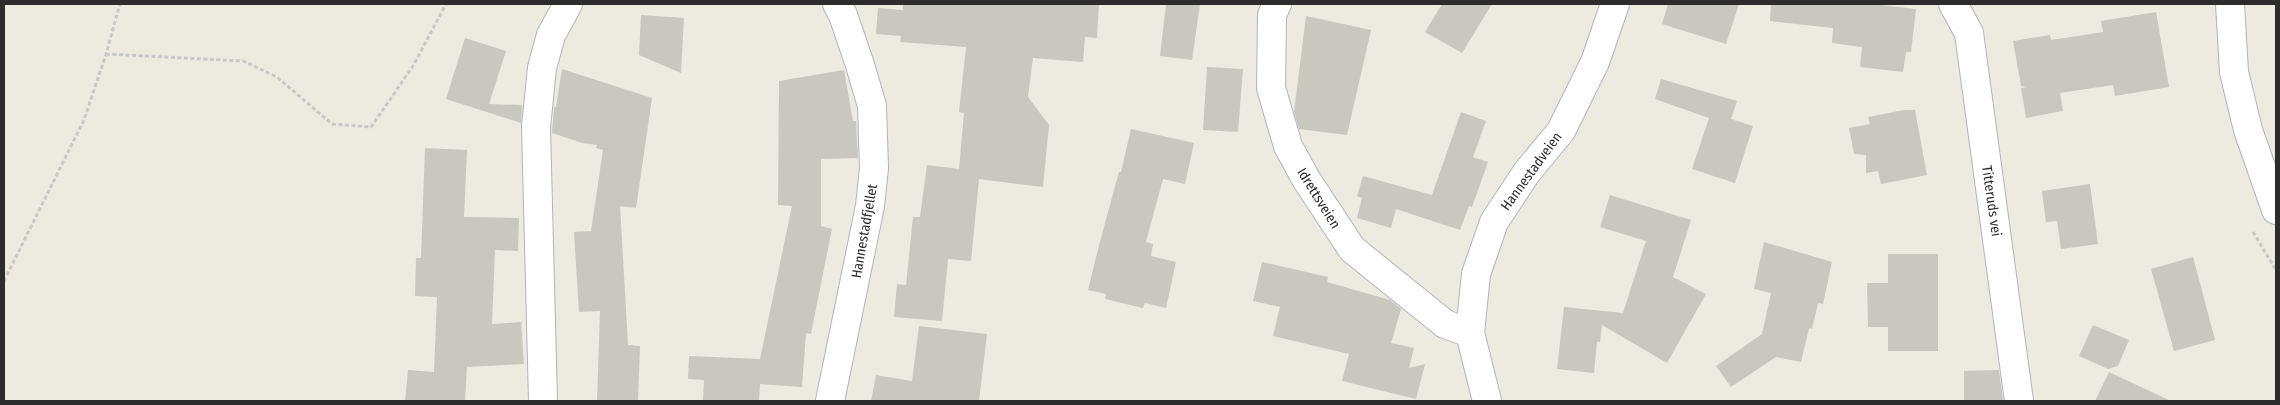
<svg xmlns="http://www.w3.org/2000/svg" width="2280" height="405" viewBox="0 0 2280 405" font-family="'Fira Sans Condensed',sans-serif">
  <rect width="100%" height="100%" fill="#edeae0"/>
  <path fill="#c9c8be" d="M 903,4 L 1099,4 L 1097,38 L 1085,37 L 1083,62 L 1033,58 L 1028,97 L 1049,125 L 1043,187 L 979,179 L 971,261 L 948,259 L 942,321 L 894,317 L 897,284 L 906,285 L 913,217 L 920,217 L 927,165 L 959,169 L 964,113 L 959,112 L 966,47 L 900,42 L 901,36 L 876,34 L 878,8 L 903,10 Z
    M 1166,4 L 1200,4 L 1192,60 L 1160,56 Z
    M 1442,4 L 1492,4 L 1462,53 L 1425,32 Z
    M 1668,4 L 1739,4 L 1726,44 L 1662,24 Z
    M 1771,4 L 1872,4 L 1916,9 L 1911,52 L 1906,52 L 1903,72 L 1860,67 L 1862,47 L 1832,43 L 1833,28 L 1770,21 Z
    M 2156,12 L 2169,87 L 2115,96 L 2113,85 L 2060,93 L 2063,111 L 2026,118 L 2021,88 L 2027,87 L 2021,86 L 2013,41 L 2050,35 L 2051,40 L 2103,32 L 2101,21 Z
    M 641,15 L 684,18 L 681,73 L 639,55 Z
    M 1306,16 L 1371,30 L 1347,135 L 1299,129 L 1294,112 Z
    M 465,38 L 506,51 L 489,104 L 522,105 L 521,123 L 446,99 Z
    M 1207,67 L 1243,69 L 1238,132 L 1203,130 Z
    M 562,69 L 652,98 L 636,208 L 620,206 L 628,345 L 640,346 L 638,401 L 597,401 L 600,311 L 579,312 L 574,232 L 591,231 L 603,150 L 596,148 L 597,145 L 582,143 L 552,133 L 554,107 L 556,107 Z
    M 844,70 L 853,121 L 856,121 L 858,158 L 821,159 L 821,226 L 832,229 L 811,334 L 806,333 L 802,387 L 760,384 L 759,401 L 703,401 L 704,380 L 688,379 L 689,356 L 760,359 L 792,206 L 778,205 L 779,81 Z
    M 1661,79 L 1737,101 L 1731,119 L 1753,126 L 1735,183 L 1692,169 L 1709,118 L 1655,99 Z
    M 1904,110 L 1915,110 L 1927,175 L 1881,184 L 1878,171 L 1866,173 L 1866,155 L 1854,154 L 1849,128 L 1870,124 L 1868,117 Z
    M 1461,112 L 1486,121 L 1473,157 L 1488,162 L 1472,207 L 1469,206 L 1460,230 L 1396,209 L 1391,228 L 1357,218 L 1362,198 L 1357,196 L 1363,176 L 1432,195 Z
    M 1131,129 L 1194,143 L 1185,184 L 1163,179 L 1146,242 L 1153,244 L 1151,256 L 1176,262 L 1166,308 L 1145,303 L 1143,308 L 1105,299 L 1106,294 L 1088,290 L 1099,245 L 1119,172 L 1121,172 Z
    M 425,148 L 467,150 L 464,217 L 519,218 L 518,251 L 495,250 L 492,324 L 521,322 L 524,364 L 467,367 L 465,401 L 405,401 L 408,370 L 434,372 L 437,297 L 415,296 L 416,258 L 421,258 Z
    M 2090,184 L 2098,244 L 2061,249 L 2057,221 L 2046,222 L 2042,191 Z
    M 1610,195 L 1691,220 L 1673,277 L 1706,294 L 1667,363 L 1602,325 L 1600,342 L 1597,342 L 1594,373 L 1557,369 L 1564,307 L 1623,313 L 1646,241 L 1600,227 Z
    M 1764,242 L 1832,262 L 1823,304 L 1818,303 L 1812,329 L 1809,328 L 1801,362 L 1776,357 L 1731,387 L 1716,366 L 1762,334 L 1771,293 L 1754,289 Z
    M 1888,254 L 1938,254 L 1938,351 L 1888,351 L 1888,327 L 1868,327 L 1867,283 L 1888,283 Z
    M 2193,257 L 2215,340 L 2174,351 L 2151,269 Z
    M 1262,262 L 1328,277 L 1327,282 L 1390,300 L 1401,309 L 1391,343 L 1414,348 L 1409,368 L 1425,364 L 1416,399 L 1342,381 L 1349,354 L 1273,336 L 1280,307 L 1253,301 Z
    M 2093,325 L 2129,340 L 2118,366 L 2108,369 L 2079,356 Z
    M 919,326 L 987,334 L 979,401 L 871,401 L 876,375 L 912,381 Z
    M 1999,370 L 2003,401 L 1964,401 L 1964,371 Z
    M 2109,372 L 2171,401 L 2095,401 Z"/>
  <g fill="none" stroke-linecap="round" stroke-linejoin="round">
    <g stroke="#b3b3bf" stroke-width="30">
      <path id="minor" d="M 1277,4 L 1272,15 L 1271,88 L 1288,146 L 1306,179 L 1352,249 L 1445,324 L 1470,333
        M 1953,4 L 1969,33 L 2019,401
        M 543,401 L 536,127 L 542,68 L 551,35 L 568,4
        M 830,401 L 870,206 L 874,168 L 872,106 L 860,65 L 843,15 L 837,4
        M 1487,401 L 1470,333 L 1476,274 L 1494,222 L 1527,172 L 1561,131 L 1595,62 L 1615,4"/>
    </g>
    <g stroke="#b3b3bf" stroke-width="30">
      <path id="tertiary" d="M 2230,4 L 2234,72 L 2248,130 L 2276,210"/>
    </g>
    <path stroke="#c8c8c8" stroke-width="3" stroke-dasharray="4 2.5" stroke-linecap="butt" d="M 106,54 L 243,61 L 277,77 L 332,124 L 371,127 L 413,66 L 446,4
      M 2253,232 L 2276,270
      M 4,281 L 84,120 L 106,54 L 120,4"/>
    <use href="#minor" stroke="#fff" stroke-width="28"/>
    <use href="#tertiary" stroke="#fff" stroke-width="28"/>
  </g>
  <g text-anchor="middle" stroke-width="4.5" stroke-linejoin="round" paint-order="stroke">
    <g font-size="14" fill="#2c2c2c" stroke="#fff">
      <text transform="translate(1531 171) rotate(-54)" y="5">Hannestadveien</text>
      <text transform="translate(1319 198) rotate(58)" y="5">Idrettsveien</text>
      <text transform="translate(1992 201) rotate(82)" y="5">Titteruds vei</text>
      <text transform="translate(864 231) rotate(-80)" y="5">Hannestadfjellet</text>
    </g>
  </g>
  <rect width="2280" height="405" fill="none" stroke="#2c2c2c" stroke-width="10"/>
</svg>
